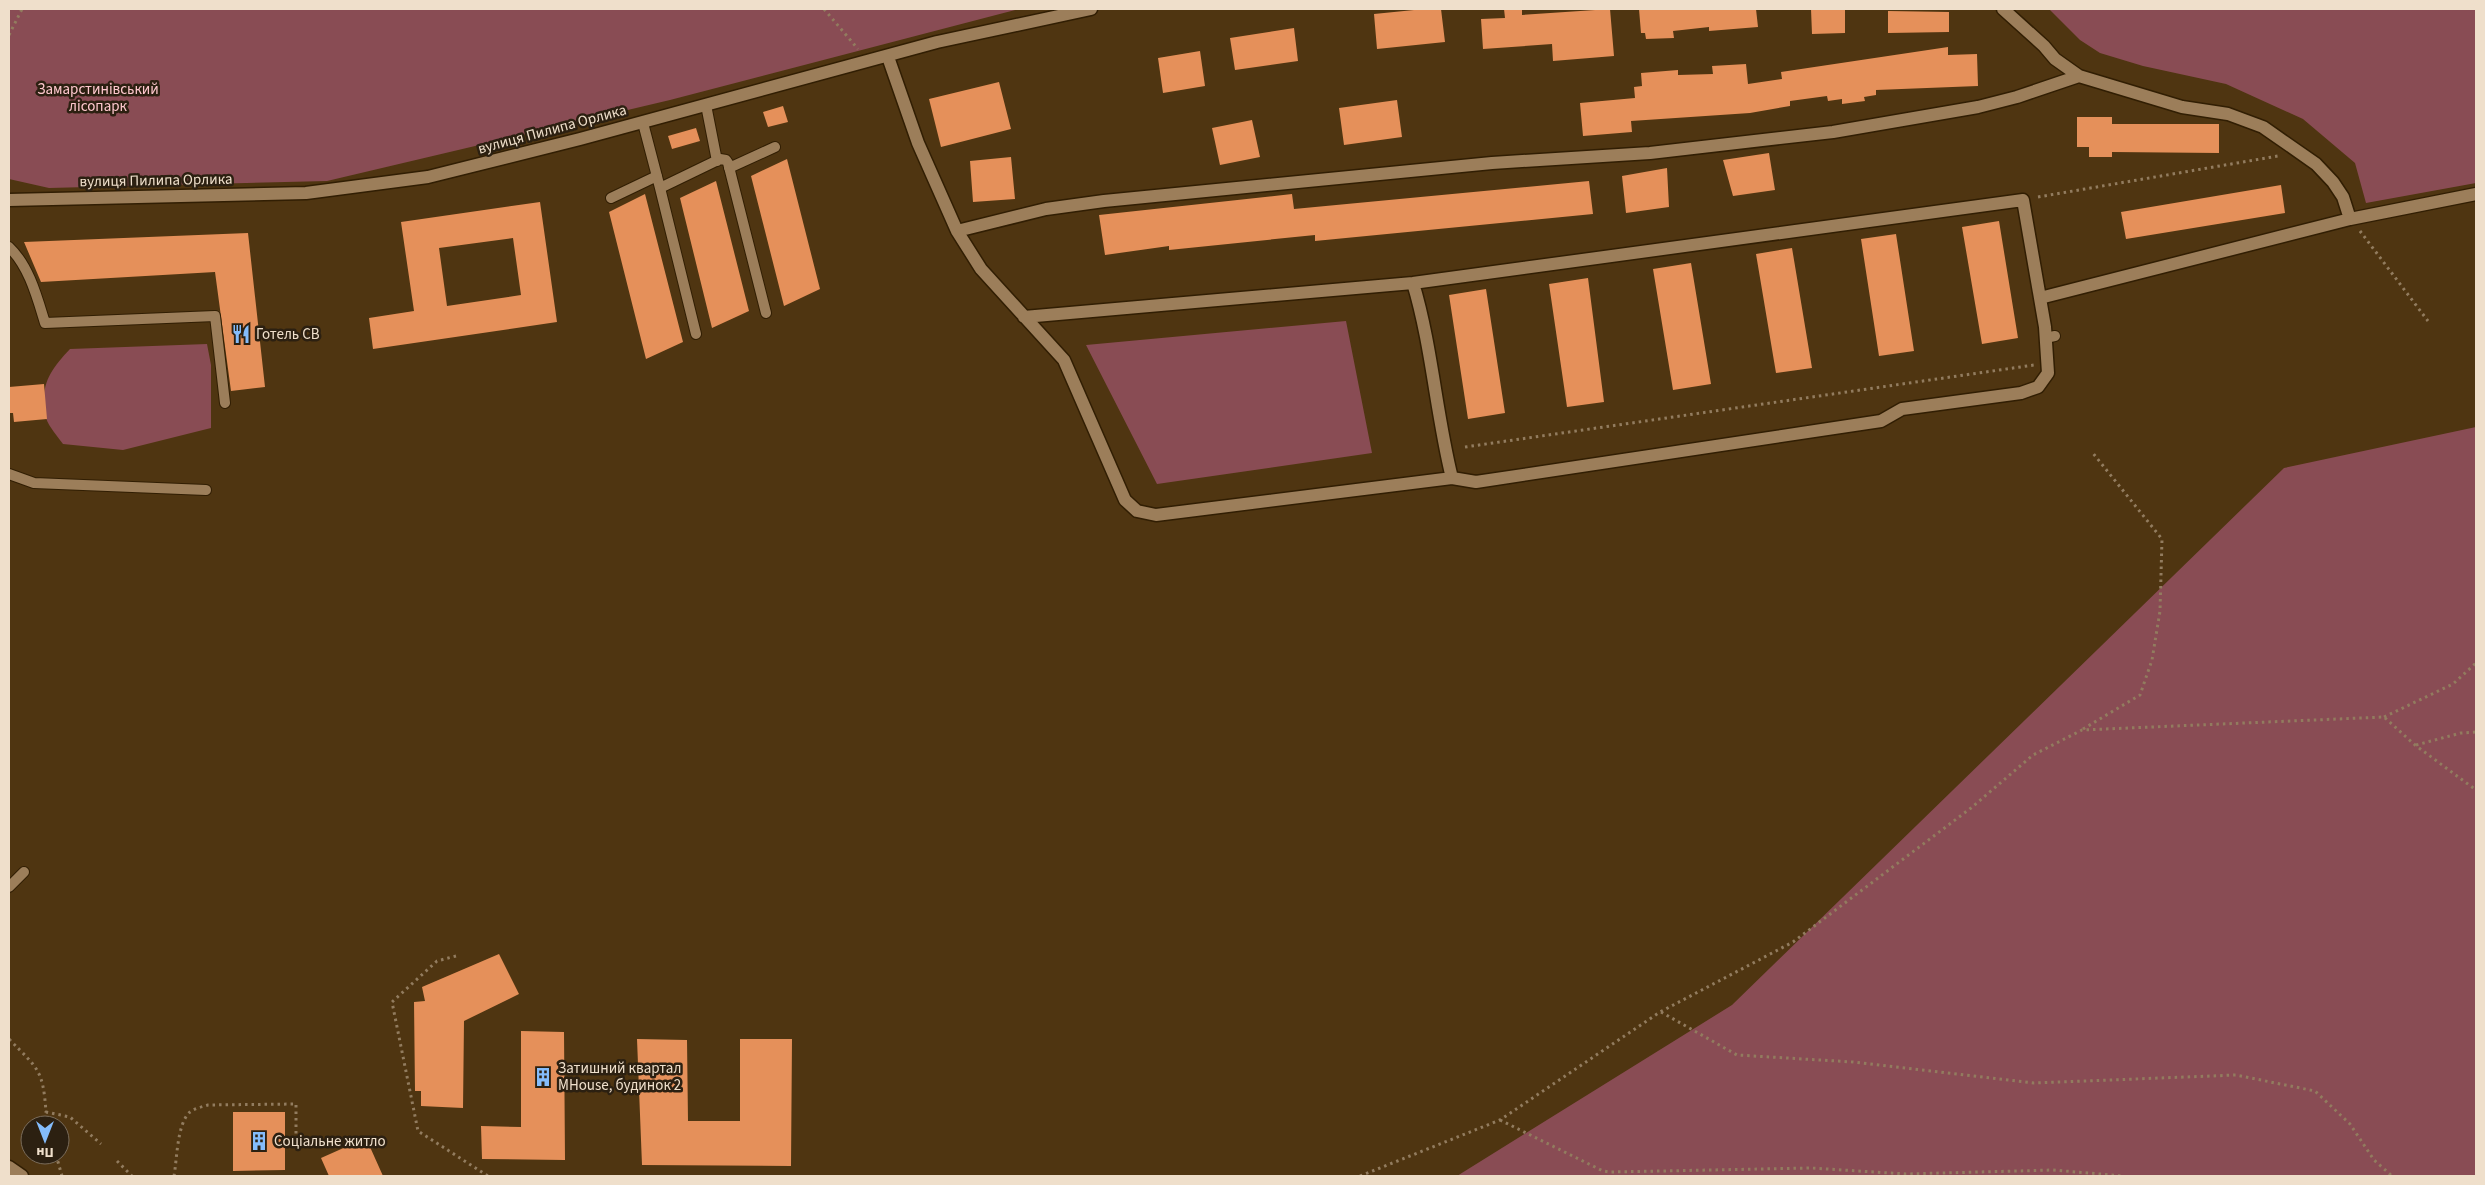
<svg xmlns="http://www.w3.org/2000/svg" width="2485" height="1185" viewBox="0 0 2485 1185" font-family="'Source Sans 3',sans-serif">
  <rect width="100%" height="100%" fill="#4f3511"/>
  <path fill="#894c54" d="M 9,9 L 1019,9 L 670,100 L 327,181 L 49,188 L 9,179 Z
    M 2049,9 L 2476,9 L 2476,183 L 2366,203 L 2355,163 L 2303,119 L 2226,84 L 2143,66 L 2100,53 L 2080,40 Z
    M 1346,321 L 1372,453 L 1157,484 L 1086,345 Z
    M 207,344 L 211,365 L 211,428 L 123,450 L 63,444 C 58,437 49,427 46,418 C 39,387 49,371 70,349 Z
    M 2476,427 L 2476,1176 L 1457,1176 L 1732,1005 L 2284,468 Z"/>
  <path fill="#e5905a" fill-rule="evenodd" d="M 1424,9 L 1441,9 L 1445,42 L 1377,49 L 1374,14 Z
    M 1504,9 L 1522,9 L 1522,15 L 1610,9 L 1614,56 L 1553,61 L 1552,44 L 1483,49 L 1481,19 L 1505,18 Z
    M 1639,9 L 1756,9 L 1758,27 L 1709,31 L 1709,27 L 1673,31 L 1674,38 L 1646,39 L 1645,33 L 1641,33 Z
    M 1811,9 L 1845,9 L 1845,33 L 1812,34 Z
    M 1888,11 L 1949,12 L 1949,32 L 1888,33 Z
    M 1294,28 L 1298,61 L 1235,70 L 1230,38 Z
    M 1948,47 L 1948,55 L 1977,54 L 1978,86 L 1876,90 L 1876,95 L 1864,97 L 1865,101 L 1842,104 L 1842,99 L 1828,101 L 1827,96 L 1790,101 L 1790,106 L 1750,113 L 1631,121 L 1632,132 L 1583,136 L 1580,103 L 1635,98 L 1634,87 L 1642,86 L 1641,73 L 1678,70 L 1678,75 L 1713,74 L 1712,66 L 1746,64 L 1748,84 L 1782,79 L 1781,72 Z
    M 1200,51 L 1205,86 L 1163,93 L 1158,58 Z
    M 999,82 L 1011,129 L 941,147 L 929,99 Z
    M 1397,100 L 1402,137 L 1344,145 L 1339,108 Z
    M 783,106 L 788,122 L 768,127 L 763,112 Z
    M 2077,117 L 2112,117 L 2112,124 L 2219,124 L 2219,153 L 2112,152 L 2112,157 L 2089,157 L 2089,147 L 2077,147 Z
    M 1252,120 L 1260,157 L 1220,165 L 1212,128 Z
    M 696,128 L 700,141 L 672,149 L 668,136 Z
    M 1769,153 L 1775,190 L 1733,196 L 1723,160 Z
    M 1011,157 L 1015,199 L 973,202 L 970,161 Z
    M 787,159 L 820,289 L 784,306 L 751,176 Z
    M 1667,168 L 1669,207 L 1626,213 L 1622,176 Z
    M 716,181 L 749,311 L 712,328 L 680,198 Z
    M 1589,181 L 1593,214 L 1315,241 L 1315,235 L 1169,250 L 1169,246 L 1105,255 L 1099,215 L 1292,194 L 1294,209 Z
    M 2281,185 L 2285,213 L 2126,239 L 2121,212 Z
    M 645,194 L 683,342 L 646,359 L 609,212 Z
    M 540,202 L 557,322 L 373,349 L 369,318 L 414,311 L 401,222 ZM 513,238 L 521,295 L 447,306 L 439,248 Z
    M 1999,221 L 2018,338 L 1982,344 L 1962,227 Z
    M 248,233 L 265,387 L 231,391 L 215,272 L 41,282 L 24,242 Z
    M 1896,234 L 1914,351 L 1879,356 L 1861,239 Z
    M 1792,248 L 1812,368 L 1776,373 L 1756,254 Z
    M 1691,263 L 1711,384 L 1673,390 L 1653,269 Z
    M 1588,278 L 1604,402 L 1567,407 L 1549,284 Z
    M 1486,289 L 1505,413 L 1468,419 L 1449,295 Z
    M 44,384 L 47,419 L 14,422 L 13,413 L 9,413 L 9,387 Z
    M 499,954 L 519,994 L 464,1021 L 463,1108 L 421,1106 L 421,1091 L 415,1091 L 414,1002 L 425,1001 L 422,987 Z
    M 521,1031 L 564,1032 L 565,1160 L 482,1159 L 481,1126 L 521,1127 Z
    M 637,1039 L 687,1040 L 688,1121 L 740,1121 L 740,1039 L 792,1039 L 791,1166 L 642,1165 Z
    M 233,1112 L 285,1112 L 285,1170 L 233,1171 Z
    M 366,1138 L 383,1176 L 329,1176 L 321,1158 Z"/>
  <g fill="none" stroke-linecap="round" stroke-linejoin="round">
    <g stroke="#311e03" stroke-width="12">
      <path id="service" d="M 706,105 L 717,161
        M 643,123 L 660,188
        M 729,168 L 775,147
        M 611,198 L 657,176
        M 9,247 C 29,266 37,297 45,323 L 215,316 L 225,403
        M 696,334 L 660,188 L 720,159 L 726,160 L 728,163 L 766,313
        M 2045,338 L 2055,336
        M 9,474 L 34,483 L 206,490
        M 9,887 L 24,872"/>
    </g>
    <g stroke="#311e03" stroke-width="15">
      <path id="minor" d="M 2003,9 L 2044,46 L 2055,59 L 2079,76 L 2182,107 L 2228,114 L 2263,127 L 2316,164 L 2333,182 L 2343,197 L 2350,219
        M 888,57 L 918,143 L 957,231 L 981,269 L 1064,360 L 1125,500 L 1137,511 L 1156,515 L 1452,478 L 1476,482 L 1881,421 L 1902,409 L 2021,393 L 2038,387 L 2048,373 L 2045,327 L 2023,200 L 1413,283 L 1024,317
        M 9,200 L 306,193 L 428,177 L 580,139 L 937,42 L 1091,9
        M 957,231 L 1046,209 L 1104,201 L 1492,163 L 1650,153 L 1833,132 L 1978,107 L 2017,97 L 2079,76
        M 1413,283 C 1432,346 1436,414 1452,478
        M 2040,298 L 2350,219 L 2476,194"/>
    </g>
    <g stroke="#311e03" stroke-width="15">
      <path id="tertiary" d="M 9,1167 L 22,1176"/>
    </g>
    <path stroke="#927c5f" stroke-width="3" stroke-dasharray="2.5 4" stroke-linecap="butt" d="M 824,9 L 858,49
      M 9,35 L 22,9
      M 2038,197 L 2278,156
      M 2360,231 L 2428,321
      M 1465,447 L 2034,365
      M 2384,717 L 2453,684 L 2476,663
      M 2083,729 L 2140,695 L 2152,660 L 2160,611 L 2162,539 L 2092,452
      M 2416,745 L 2461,733 L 2476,732
      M 456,956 L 437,961 L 392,1002 L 418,1131 L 488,1176
      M 1661,1012 L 1737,1055 L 1853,1062 L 2034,1083 L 2236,1075 L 2315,1091 L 2350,1124 L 2374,1160 L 2392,1176
      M 9,1039 C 38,1069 43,1069 46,1112
      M 1500,1120 L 1603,1171 L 1610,1172 L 1811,1168 L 1906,1174 L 2053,1170 L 2123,1176
      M 49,1125 L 46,1112 L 70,1117 L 101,1144
      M 56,1155 L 62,1176
      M 117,1161 L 132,1176
      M 174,1176 C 177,1160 177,1123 190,1112 C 195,1108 202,1107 208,1105 L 296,1104 L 296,1138
      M 1360,1176 L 1500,1120 L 1660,1012 L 1793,942 L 1971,808 L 2033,755 L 2082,730 L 2384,717 L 2415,745 L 2476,790"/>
    <use href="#service" stroke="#9c7e5a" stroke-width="10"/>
    <use href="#minor" stroke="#9c7e5a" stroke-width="12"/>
    <use href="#tertiary" stroke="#9c7e5a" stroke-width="12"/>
  </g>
  <defs>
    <g id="restaurant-bare" transform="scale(1.5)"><path d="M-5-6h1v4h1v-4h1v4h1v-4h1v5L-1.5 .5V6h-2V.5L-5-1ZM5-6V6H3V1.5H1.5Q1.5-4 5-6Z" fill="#84bcfb" stroke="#2c2011" stroke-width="2.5" paint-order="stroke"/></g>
    <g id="building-bare" transform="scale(1.5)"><path d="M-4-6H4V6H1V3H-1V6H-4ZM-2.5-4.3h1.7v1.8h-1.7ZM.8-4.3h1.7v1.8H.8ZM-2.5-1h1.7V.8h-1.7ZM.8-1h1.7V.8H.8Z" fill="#84bcfb" stroke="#2c2011" stroke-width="2.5" paint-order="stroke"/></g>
  </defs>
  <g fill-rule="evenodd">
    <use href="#restaurant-bare" x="241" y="334"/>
    <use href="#building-bare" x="543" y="1077"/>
    <use href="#building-bare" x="259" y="1141"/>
  </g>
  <g text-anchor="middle" stroke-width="5" stroke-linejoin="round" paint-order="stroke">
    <g font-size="15" fill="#ffc8ce" stroke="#2c2011">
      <text x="98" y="94">Замарстинівський<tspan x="98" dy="17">лісопарк</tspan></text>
    </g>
    <g font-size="15" fill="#efdfcb" stroke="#2c2011">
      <text transform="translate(552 129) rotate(-15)" y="5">вулиця Пилипа Орлика</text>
      <text transform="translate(156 180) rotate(-1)" y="5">вулиця Пилипа Орлика</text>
    </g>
    <g font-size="15" fill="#efdfcb" stroke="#2c2011" text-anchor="start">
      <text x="256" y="339">Готель СВ</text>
      <text x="558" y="1073">Затишний квартал<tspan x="558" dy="17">MHouse, будинок 2</tspan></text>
      <text x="274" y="1146">Соціальне житло</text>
    </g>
  </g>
  <rect width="2485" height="1185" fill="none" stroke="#efdfcb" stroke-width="20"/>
  <g transform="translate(45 1140) rotate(180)"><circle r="24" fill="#2c2011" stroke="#7a6c5b"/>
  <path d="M0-4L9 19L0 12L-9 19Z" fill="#84bcfb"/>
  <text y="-8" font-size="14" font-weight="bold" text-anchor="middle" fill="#efdfcb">Пн</text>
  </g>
</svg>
